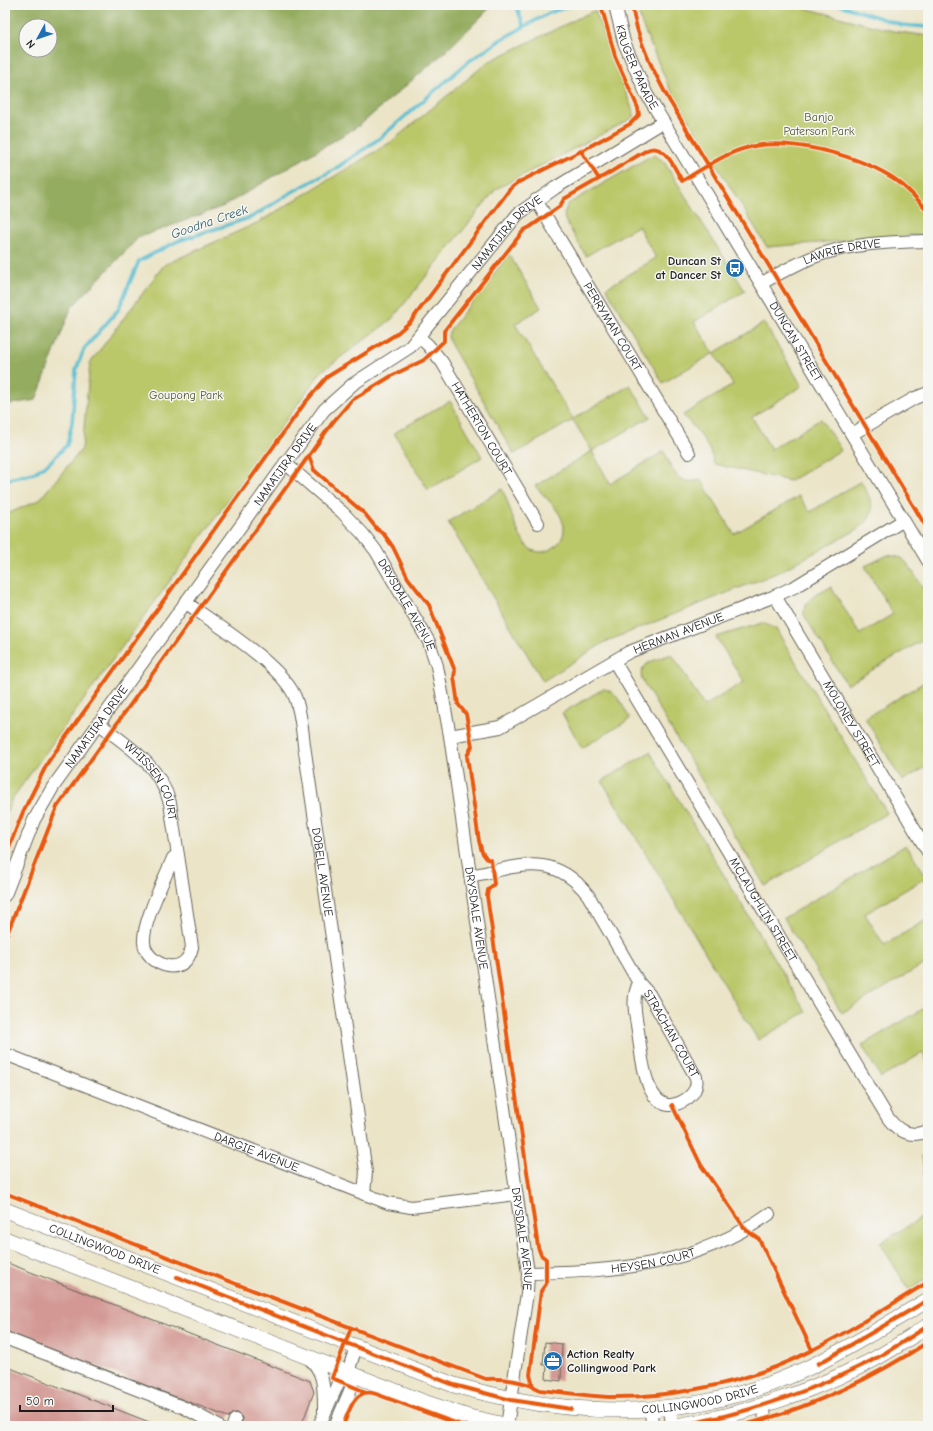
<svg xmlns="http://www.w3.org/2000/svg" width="933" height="1431" viewBox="0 0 933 1431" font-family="'Comic Neue',sans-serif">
  <rect width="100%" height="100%" fill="#f6f6f2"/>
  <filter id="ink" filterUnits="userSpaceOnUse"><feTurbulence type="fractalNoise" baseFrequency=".025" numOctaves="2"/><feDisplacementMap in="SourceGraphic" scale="8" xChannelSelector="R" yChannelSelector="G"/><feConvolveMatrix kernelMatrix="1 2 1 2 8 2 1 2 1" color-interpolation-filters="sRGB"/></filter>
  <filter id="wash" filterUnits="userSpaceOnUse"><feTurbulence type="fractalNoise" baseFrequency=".012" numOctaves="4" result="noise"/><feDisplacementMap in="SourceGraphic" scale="16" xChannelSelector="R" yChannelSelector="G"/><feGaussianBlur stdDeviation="0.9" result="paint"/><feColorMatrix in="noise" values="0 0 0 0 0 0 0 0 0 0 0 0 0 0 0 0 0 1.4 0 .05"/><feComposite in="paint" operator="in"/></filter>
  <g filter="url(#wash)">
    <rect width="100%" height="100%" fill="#ebe4c7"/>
    <path fill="#bbc86a" stroke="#6c7243" d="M 636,5 L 793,5 L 893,31 L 928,36 L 928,234 L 767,247 L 670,89 L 642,25 Z
      M 595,10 L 635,117 L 496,189 L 392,319 L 321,372 L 12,799 L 5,816 L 5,515 L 39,500 L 82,449 L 90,363 L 164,265 L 259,222 L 391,142 L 488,62 Z
      M 655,155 L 664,162 L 745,291 L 694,322 L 714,353 L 764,323 L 802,386 L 752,417 L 771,449 L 821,419 L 841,450 L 790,481 L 714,464 C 709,442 697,431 683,415 L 733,385 L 714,353 L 663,383 L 606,288 L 656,258 L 638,226 L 586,256 L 565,220 L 564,214 L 568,204 L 649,157 Z
      M 509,254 L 541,308 L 515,324 L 573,419 L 630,385 L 650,417 L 592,451 L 610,484 L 664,451 C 673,471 676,486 701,480 L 734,534 L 799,496 L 810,512 L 861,481 C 871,500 880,512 860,528 L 779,572 L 605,642 L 543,681 L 448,522 L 502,489 C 511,506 515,536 529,548 C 543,559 565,545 564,528 C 563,512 545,497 535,486 L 592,451 L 573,420 L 514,454 L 450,343 L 448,336 L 450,330 Z
      M 450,401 L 482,457 L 428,490 L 394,433 Z
      M 888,555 L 902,558 L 908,564 L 928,596 L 928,637 L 847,685 L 804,615 C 802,599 820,593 831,587 L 860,634 L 893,614 L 865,566 Z
      M 763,623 L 776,629 L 887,813 L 765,886 L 642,680 C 637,662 659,659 672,654 L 704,706 L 744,682 L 716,637 Z
      M 928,680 L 928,766 L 902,781 L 865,718 Z
      M 603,689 C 617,690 623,707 630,719 L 582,748 L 562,713 Z
      M 650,752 L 806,1012 L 758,1040 L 602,781 Z
      M 906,845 L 927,877 L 865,914 L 884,945 L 928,919 L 928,962 L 842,1013 L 784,918 Z
      M 928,1006 L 928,1062 L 922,1053 L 881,1078 L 862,1045 Z
      M 928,1152 L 928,1209 L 922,1156 Z
      M 928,1214 L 928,1278 L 909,1290 L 880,1243 Z"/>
    <path fill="#94ac5e" stroke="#58643d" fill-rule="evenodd" d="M 5,5 L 493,5 L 446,51 L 360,125 L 224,206 L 138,238 L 71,308 L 36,400 L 5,405 ZM 26,26 L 50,26 L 50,50 L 26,50 Z"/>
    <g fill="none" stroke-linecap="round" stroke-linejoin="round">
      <path stroke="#53bcd0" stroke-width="3.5" d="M 516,5 L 524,27
        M 840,5 L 902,25 L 928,27
        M 5,480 L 34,473 L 49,463 L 67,445 L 72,423 L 76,370 L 84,349 L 118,310 L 139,261 L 178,241 L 252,217 L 292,192 L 335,169 L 380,138 L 468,62 L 502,39 L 549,13 L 571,5"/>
    </g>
    <g id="blocks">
      <path fill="#d39893" d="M 5,1262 L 310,1381 L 314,1392 L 301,1426 L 250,1426 L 242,1423 L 242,1418 L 238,1413 L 233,1413 L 228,1417 L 5,1331 Z
        M 545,1342 L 562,1344 L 561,1381 L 546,1379 L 547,1365 L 543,1365 Z
        M 5,1366 L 157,1425 L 157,1426 L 5,1426 Z"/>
    </g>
  </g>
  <g filter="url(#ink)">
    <use href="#blocks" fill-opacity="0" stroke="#646258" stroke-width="1"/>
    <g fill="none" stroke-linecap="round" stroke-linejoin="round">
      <g stroke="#646258" stroke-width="14">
        <g id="minor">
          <path id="s1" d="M 615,5 L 624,42 L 646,93 L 928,561"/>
          <path id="s2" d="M 536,200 L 689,453"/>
          <path id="s3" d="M 762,283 C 778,274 794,265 811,258 C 848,243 888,242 928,241"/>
          <path id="s4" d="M 420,338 L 428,345 L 442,362 L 538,523"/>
          <path d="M 852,434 L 915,398 L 928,393"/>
          <path id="s5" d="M 285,463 L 342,512 L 363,534 L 376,551 L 429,642 L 437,666 L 450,736 L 528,1273 L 527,1293 L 507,1426"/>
          <path id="s6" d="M 775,596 L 928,852"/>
          <path id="s7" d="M 185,602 C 214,623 282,665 295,697 C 301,712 302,729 304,745 L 366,1172 L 364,1194"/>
          <path id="s8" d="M 614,661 L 888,1118 C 898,1132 912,1138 928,1131"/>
          <path id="s9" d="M 98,723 C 128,746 159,764 170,803 L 192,947 C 185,981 146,964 144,943 C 142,923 165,878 173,858 L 177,855"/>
          <path id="s10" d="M 450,736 L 500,727 L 629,652 L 775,596 L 796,586 L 904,520"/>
          <path id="s11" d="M 470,876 C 518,867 553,850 588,895 L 639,983 L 649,994 L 696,1077 C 698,1086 695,1092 688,1098 C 648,1126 642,1062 639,1038 C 637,1020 630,1000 639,983"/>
          <path id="s12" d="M 5,895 L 34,820 L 53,787 L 324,410 L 353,384 L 410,347 L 518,214 L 555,188 L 663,122"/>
          <path id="s13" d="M 5,1054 L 388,1203 L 411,1207 L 516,1194"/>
          <path id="s14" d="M 528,1273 C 616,1271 695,1267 769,1214"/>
          <path d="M 5,1338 L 185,1408 L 218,1426"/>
          <path d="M 307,1357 C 325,1370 324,1390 324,1411"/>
          <path d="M 764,1406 L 765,1426"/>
          <path d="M 670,1408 L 672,1426"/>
          <path d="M 651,1410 L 652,1426"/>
          <path d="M 233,1426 L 235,1420"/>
          <path d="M 319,1426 L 339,1381 L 348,1372 L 356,1347"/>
          <path d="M 335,1426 L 352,1386 L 348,1372"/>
        </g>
      </g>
      <g stroke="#646258" stroke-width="16">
        <g id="major">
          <path id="s15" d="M 5,1210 L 454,1385 C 578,1420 700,1423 818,1363 C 856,1344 892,1321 928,1300"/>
          <path d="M 5,1239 L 421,1401 L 469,1417 L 509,1426"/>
          <path d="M 676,1426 C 742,1415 805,1394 865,1364 C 887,1353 907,1339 928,1326"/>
        </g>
      </g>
      <use href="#minor" stroke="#fff" stroke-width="12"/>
      <use href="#major" stroke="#fff" stroke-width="15"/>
      <g stroke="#f6f6f2" stroke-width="6">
        <path id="cycleway" d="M 632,5 C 637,40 653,70 669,100 L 928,530
          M 581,151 L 630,124 L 639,115 L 638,108 L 615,56 L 601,5
          M 309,456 L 314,470 L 365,514 L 377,529 L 383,533 L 393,547 L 408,578 L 429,605 L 455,671 L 454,677 L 458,704 L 466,714 L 472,746 L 467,756 L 479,841 L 482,852 L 487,859 L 491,860 L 494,884 L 488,890 L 487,896 L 538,1247 L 541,1255 L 546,1259 L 546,1284 L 541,1291 L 530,1375 L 533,1386
          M 5,857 L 23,812 L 48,762 L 304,404 L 327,377 L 395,335 L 411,321 L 510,189 L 519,182 L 581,151 L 599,179 L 647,150 C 665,142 675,169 682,181 C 703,169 723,154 746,148 C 786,136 855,155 890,176 C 904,184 917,199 928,211
          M 5,939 L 57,807 L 333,422 L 352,400 L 393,375 L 424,360 L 444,341 L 444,331 L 524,230 L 530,227 L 560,206 L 564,199 L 599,179
          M 672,1105 L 701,1165 L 746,1230 L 759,1239 L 812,1350
          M 5,1193 L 226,1280 L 486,1379 C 502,1378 526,1381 540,1390 C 563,1392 586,1396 609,1397 C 668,1398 740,1384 794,1359 C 841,1337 884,1309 928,1282
          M 177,1277 L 454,1385 L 511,1400 L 571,1409
          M 351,1328 L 332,1378 L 366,1392
          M 818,1364 L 928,1300
          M 343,1426 C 349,1411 355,1386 376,1394 L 463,1426
          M 676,1426 C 742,1415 805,1394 865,1364 C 887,1353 907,1339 928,1326
          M 740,1426 C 808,1409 870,1380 928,1342"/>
      </g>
      <use href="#cycleway" stroke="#e8590c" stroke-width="4"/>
    </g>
  </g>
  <defs>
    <g id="bus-disc" transform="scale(1)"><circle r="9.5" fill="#1f6fb2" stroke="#f6f6f2"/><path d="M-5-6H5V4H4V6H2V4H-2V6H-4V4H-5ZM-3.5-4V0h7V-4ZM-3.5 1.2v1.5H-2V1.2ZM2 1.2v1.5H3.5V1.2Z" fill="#fff"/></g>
    <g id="office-disc" transform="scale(1)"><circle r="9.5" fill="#1f6fb2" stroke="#f6f6f2"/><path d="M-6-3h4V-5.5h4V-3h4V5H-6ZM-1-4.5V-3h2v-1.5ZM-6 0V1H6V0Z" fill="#fff"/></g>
  </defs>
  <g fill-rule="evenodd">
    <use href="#bus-disc" x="735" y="268"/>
    <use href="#office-disc" x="553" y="1361"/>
  </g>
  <g text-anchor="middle" stroke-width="3" stroke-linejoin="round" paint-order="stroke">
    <g font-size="12" fill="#1c1c1c" stroke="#f6f6f2">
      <text dy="4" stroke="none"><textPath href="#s1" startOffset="66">KRUGER PARADE</textPath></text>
      <text dy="4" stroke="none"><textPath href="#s12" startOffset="840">NAMATJIRA DRIVE</textPath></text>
      <text dy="4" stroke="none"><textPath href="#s3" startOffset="87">LAWRIE DRIVE</textPath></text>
      <text dy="4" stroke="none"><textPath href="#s2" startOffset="148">PERRYMAN COURT</textPath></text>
      <text dy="4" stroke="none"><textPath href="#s1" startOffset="384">DUNCAN STREET</textPath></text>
      <text dy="4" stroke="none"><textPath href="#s4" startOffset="110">HATHERTON COURT</textPath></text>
      <text dy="4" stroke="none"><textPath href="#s12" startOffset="516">NAMATJIRA DRIVE</textPath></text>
      <text dy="4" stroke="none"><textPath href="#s5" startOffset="189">DRYSDALE AVENUE</textPath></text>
      <text dy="4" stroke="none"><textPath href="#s10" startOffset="253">HERMAN AVENUE</textPath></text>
      <text dy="4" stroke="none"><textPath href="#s6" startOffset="149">MOLONEY STREET</textPath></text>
      <text dy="4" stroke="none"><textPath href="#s12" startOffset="193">NAMATJIRA DRIVE</textPath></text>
      <text dy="4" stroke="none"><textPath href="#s9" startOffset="81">WHISSEN COURT</textPath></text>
      <text dy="4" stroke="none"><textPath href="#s7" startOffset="324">DOBELL AVENUE</textPath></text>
      <text dy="4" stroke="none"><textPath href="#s8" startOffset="290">MCLAUGHLIN STREET</textPath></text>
      <text dy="4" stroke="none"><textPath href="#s5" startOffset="513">DRYSDALE AVENUE</textPath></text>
      <text dy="4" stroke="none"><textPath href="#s11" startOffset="291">STRACHAN COURT</textPath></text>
      <text dy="4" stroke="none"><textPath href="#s13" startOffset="270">DARGIE AVENUE</textPath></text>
      <text dy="4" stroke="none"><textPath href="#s5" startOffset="837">DRYSDALE AVENUE</textPath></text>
      <text dy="4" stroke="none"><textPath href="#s15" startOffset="107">COLLINGWOOD DRIVE</textPath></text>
      <text dy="4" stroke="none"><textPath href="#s14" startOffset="126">HEYSEN COURT</textPath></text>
      <text dy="4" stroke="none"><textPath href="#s15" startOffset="731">COLLINGWOOD DRIVE</textPath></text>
    </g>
    <g font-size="12" fill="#545837" stroke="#f6f6f2">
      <text x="819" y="121">Banjo<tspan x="819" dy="14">Paterson Park</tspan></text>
      <text x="186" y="399">Goupong Park</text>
    </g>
    <g font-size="12" font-weight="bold" fill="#1c1c1c" stroke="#f6f6f2" text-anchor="end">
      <text x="721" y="265">Duncan St<tspan x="721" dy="14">at Dancer St</tspan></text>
      <text x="567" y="1358" text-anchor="start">Action Realty<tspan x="567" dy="14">Collingwood Park</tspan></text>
    </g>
    <g font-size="13" font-style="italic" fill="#325c64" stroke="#f6f6f2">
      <text transform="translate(209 221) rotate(-19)" y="5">Goodna Creek</text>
    </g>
  </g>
  <rect width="933" height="1431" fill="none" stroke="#f6f6f2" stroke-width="20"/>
  <g transform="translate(38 38) rotate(230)"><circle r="19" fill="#f6f6f2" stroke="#9f9f9c"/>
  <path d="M0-3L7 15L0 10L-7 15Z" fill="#1f6fb2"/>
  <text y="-6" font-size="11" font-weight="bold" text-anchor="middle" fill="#1c1c1c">N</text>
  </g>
  <path d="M20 1405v6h93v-6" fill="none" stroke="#1c1c1c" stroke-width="2"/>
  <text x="26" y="1405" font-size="12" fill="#1c1c1c" stroke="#f6f6f2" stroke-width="3" paint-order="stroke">50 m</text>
</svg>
